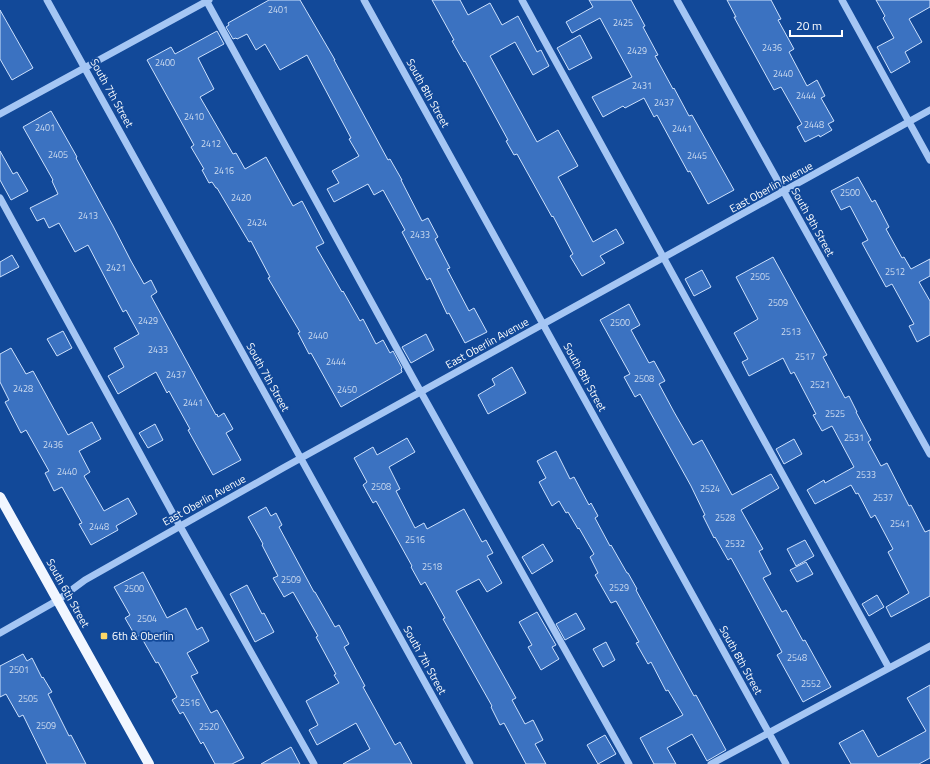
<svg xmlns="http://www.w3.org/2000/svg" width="930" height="764" viewBox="0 0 930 764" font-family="'Titillium Web',sans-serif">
  <rect width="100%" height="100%" fill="#124999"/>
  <path fill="#3b72c1" stroke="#cde1fd" d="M 269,0 L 300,0 L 335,60 L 334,60 L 388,160 L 390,159 L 402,180 L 401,180 L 422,221 L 428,218 L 438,237 L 435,239 L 450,268 L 447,269 L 469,311 L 474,308 L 487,332 L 465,343 L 449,313 L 447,314 L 430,278 L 427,280 L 412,251 L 402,232 L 405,230 L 383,190 L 374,195 L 368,184 L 334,202 L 327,189 L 339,183 L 332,171 L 359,156 L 349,139 L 351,138 L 307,55 L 280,70 L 265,44 L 256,50 L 247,34 L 237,39 L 236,38 L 233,39 L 226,27 L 229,25 L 228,23 Z
    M 432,0 L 460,0 L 468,15 L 490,3 L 502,25 L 518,16 L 537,52 L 541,50 L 549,66 L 533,75 L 515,42 L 490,56 L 537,142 L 558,130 L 578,166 L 558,177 L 593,242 L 616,229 L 624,243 L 600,256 L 605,263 L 582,276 L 570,256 L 573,254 L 553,216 L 552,217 L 517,154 L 514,155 L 506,141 L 508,140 L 465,61 L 464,62 L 452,41 L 454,40 Z
    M 589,0 L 631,0 L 645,26 L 643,27 L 658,55 L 655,56 L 673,89 L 674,88 L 689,116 L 692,115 L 734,190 L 708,204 L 690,171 L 688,172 L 657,115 L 654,117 L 644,98 L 625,108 L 623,106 L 603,117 L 592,97 L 632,77 L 600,18 L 572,33 L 566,22 L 593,7 Z
    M 727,0 L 771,0 L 781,19 L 778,20 L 794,49 L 789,52 L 807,86 L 817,80 L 825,96 L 821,98 L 834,121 L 828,124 L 832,130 L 820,137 L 819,135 L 805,142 L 797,127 L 802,124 L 781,87 L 774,90 L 734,17 L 736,17 Z
    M 876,0 L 930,0 L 930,7 L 909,19 L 922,42 L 905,52 L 910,62 L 891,73 L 877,47 L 894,38 L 883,18 L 885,16 Z
    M 0,10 L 33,68 L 12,80 L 0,59 Z
    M 217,31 L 224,44 L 198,58 L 214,89 L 200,97 L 233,154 L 236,153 L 245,169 L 266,157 L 293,206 L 302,201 L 324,243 L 316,247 L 342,292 L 343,291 L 360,321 L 363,319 L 376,344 L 383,340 L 390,353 L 393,351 L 402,368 L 401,369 L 402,372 L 341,407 L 311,353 L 309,354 L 298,333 L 300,332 L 268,278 L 270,277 L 251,241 L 249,242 L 217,188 L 216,188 L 212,182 L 209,183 L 202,170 L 204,169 L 191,147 L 194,145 L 147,60 L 171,47 L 175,54 Z
    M 580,35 L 592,58 L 569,70 L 557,48 Z
    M 51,111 L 77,157 L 76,158 L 113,226 L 131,261 L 144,284 L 151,280 L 157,292 L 151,296 L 216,415 L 217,414 L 218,417 L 224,413 L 233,429 L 226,433 L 241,460 L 213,475 L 188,430 L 190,429 L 169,391 L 167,393 L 156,372 L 118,394 L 108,376 L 124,367 L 114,348 L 139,334 L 126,310 L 123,312 L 88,245 L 75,252 L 59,223 L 49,228 L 44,218 L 37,221 L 30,208 L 58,194 L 52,181 L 53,180 L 23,127 Z
    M 0,151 L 13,174 L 17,172 L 28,191 L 11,200 L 0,180 Z
    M 858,177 L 872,202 L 875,200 L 889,227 L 886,229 L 902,258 L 904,257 L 911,269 L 930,259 L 930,276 L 919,282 L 930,301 L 930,335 L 917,342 L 909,326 L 914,324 L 892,284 L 886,287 L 862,243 L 868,240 L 850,206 L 841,210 L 831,191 Z
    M 12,255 L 19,267 L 0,277 L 0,262 Z
    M 773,257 L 827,355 L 823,357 L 845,398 L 849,396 L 857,412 L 856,412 L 871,440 L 868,442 L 881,466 L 887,463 L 909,506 L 911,505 L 925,532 L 930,530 L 930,596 L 891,617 L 886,607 L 909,593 L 888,552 L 893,549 L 875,515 L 871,518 L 858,493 L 856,494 L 851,485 L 815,504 L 807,490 L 824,480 L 825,483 L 854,467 L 832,426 L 822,431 L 813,415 L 816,414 L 794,372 L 791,374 L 783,358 L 749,376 L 742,362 L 748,359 L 734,333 L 758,319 L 736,277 Z
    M 702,270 L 711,287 L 694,296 L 685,279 Z
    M 629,304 L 640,325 L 631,330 L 649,363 L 654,361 L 665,381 L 659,384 L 674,412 L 693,445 L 702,440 L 732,495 L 771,474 L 779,488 L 741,510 L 763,549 L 759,551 L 771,574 L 763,578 L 782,612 L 786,610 L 803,641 L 805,640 L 831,687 L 803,702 L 777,655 L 782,652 L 747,587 L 731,558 L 728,560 L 715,537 L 714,538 L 703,516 L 705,515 L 691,486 L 640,394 L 635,397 L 624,377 L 630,374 L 600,320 Z
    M 63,331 L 72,348 L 57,356 L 47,339 Z
    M 426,334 L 434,350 L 411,363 L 402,347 Z
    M 11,348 L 26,374 L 33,371 L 68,435 L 92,422 L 101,439 L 79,451 L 90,472 L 84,476 L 104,511 L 128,498 L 137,514 L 116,526 L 118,530 L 91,545 L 79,524 L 82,523 L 62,487 L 54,491 L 45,473 L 49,471 L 26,430 L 21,433 L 5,402 L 9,400 L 0,382 L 0,354 Z
    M 512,367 L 526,393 L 488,414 L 478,395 L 495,385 L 492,379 Z
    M 155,424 L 163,440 L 148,448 L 139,433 Z
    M 407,438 L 415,452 L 389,467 L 400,489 L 396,491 L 415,528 L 424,523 L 427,529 L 464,509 L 482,542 L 486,540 L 493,553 L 487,556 L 502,583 L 487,592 L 479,579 L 456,591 L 516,698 L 512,700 L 525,724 L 533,720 L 543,740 L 535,744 L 546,764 L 526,764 L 504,723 L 500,725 L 491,707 L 492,706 L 443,619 L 445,618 L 425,582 L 421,585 L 411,567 L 412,566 L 376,501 L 373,503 L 363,485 L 367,482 L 354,458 L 373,447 L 377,455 Z
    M 794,439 L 802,454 L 784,464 L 776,449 Z
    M 556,451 L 570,479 L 574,477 L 589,505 L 591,503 L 598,516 L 595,518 L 610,546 L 611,545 L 627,573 L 628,573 L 637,589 L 636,590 L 694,696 L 696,695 L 726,750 L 707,761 L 692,734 L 667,748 L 676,764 L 654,764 L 640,738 L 683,715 L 668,690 L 666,691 L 651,662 L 648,664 L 636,643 L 639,642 L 616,601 L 611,603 L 595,575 L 598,573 L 590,557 L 594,554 L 579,528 L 578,529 L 568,512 L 566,513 L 559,501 L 552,506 L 539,482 L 546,478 L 537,461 Z
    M 266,507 L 271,516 L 276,513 L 282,525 L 279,527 L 314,592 L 315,592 L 335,627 L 339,625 L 349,644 L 344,647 L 365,686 L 363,687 L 395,745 L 400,742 L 412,764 L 343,764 L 370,749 L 356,723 L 317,745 L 309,730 L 318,725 L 306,701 L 339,683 L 334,675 L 336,674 L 316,637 L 318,636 L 293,592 L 284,597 L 273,578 L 278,576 L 262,545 L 263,544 L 248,517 Z
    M 805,540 L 814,556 L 796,566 L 787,549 Z
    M 543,544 L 553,561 L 532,574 L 522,557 Z
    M 806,562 L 813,574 L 797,582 L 790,570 Z
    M 143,572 L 167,618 L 186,608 L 197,630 L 202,627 L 209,641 L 187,653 L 198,673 L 191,676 L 211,713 L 217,710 L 244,758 L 232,764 L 215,764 L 203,742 L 201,744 L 183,712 L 180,714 L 172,700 L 177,697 L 158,662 L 156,663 L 140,635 L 136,637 L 125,618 L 130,615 L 114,587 Z
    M 247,585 L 262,614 L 264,613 L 274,632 L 255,642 L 230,594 Z
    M 877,595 L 884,607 L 869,616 L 862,604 Z
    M 537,612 L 556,645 L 552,647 L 559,659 L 541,670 L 528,647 L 532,645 L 519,622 Z
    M 576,613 L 585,629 L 565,640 L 556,624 Z
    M 606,642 L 615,660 L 603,667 L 593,649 Z
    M 23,654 L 27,661 L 32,658 L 42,678 L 43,677 L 52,692 L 48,694 L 69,736 L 71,735 L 86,764 L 47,764 L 23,715 L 19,717 L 6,694 L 0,697 L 0,666 Z
    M 930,685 L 930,758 L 919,764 L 851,764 L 839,743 L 863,730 L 878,757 L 926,731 L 907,698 Z
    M 605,735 L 616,754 L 598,764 L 587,745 Z
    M 291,747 L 300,764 L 261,764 Z"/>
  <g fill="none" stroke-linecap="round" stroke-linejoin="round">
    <path stroke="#a5c6f4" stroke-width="7" d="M 47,0 L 470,764
      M 206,0 L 413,378 L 629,764
      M 364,0 L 786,764
      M 522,0 L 889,668
      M 677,0 L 930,454
      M 842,0 L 930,160
      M 0,114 L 209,0
      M 0,198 L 172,512 L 314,764
      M 0,633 L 58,600 L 85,580 L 283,468 L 930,110
      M 711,764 L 930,646"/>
    <path stroke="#f1f6ff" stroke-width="10" d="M 0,497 L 149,764"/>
  </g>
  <rect fill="#ffd867" stroke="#124999" stroke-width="1.5" x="100" y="632" width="8" height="8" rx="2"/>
  <g text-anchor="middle" stroke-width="3.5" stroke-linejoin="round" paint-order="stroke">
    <g font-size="9" fill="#cedcf0">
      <text x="278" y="13">2401</text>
      <text x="623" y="26">2425</text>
      <text x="772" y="51">2436</text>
      <text x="637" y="54">2429</text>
      <text x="165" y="66">2400</text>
      <text x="783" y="77">2440</text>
      <text x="642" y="89">2431</text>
      <text x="806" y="99">2444</text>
      <text x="664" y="106">2437</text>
      <text x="194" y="120">2410</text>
      <text x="814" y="128">2448</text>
      <text x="45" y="131">2401</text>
      <text x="682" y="132">2441</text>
      <text x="211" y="147">2412</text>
      <text x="58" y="158">2405</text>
      <text x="697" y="159">2445</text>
      <text x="224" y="174">2416</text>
      <text x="850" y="196">2500</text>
      <text x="241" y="201">2420</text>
      <text x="88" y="219">2413</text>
      <text x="257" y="226">2424</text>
      <text x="420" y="238">2433</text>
      <text x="116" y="271">2421</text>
      <text x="895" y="275">2512</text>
      <text x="760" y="280">2505</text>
      <text x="778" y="306">2509</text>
      <text x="148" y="324">2429</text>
      <text x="620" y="326">2500</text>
      <text x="791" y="335">2513</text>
      <text x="318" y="339">2440</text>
      <text x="158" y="353">2433</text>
      <text x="805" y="360">2517</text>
      <text x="336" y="365">2444</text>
      <text x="176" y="378">2437</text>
      <text x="644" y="382">2508</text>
      <text x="820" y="388">2521</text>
      <text x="23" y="392">2428</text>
      <text x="347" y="393">2450</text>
      <text x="193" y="406">2441</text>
      <text x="835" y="417">2525</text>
      <text x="854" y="441">2531</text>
      <text x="53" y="448">2436</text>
      <text x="67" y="475">2440</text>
      <text x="866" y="478">2533</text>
      <text x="381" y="490">2508</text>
      <text x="710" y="492">2524</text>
      <text x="883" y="501">2537</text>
      <text x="725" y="521">2528</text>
      <text x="900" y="527">2541</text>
      <text x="99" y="530">2448</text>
      <text x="415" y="543">2516</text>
      <text x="735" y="547">2532</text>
      <text x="432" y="570">2518</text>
      <text x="291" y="583">2509</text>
      <text x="619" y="591">2529</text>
      <text x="134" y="592">2500</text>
      <text x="147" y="622">2504</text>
      <text x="797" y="661">2548</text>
      <text x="19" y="673">2501</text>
      <text x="811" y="687">2552</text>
      <text x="28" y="702">2505</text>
      <text x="190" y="706">2516</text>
      <text x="46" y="729">2509</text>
      <text x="209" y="730">2520</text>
    </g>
    <g font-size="11" fill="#fff" stroke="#124999">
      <text transform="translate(112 93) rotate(61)" y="4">South 7th Street</text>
      <text transform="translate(428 93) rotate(61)" y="4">South 8th Street</text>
      <text transform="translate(771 187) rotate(-29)" y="4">East Oberlin Avenue</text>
      <text transform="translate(813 222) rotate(61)" y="4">South 9th Street</text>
      <text transform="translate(487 343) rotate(-29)" y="4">East Oberlin Avenue</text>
      <text transform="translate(268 377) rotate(61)" y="4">South 7th Street</text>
      <text transform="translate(585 377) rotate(61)" y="4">South 8th Street</text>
      <text transform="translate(204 500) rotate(-29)" y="4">East Oberlin Avenue</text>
      <text transform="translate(68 593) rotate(61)" y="4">South 6th Street</text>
      <text transform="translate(425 660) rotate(61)" y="4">South 7th Street</text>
      <text transform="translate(741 660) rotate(61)" y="4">South 8th Street</text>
    </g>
    <g font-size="11" fill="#fff" stroke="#124999" text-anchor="start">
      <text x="112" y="640">6th &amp; Oberlin</text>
    </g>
  </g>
  <path d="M790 30v6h52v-6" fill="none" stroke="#ffffff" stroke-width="2"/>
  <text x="796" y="30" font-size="12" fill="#ffffff" stroke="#124999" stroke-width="3" paint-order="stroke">20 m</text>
</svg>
